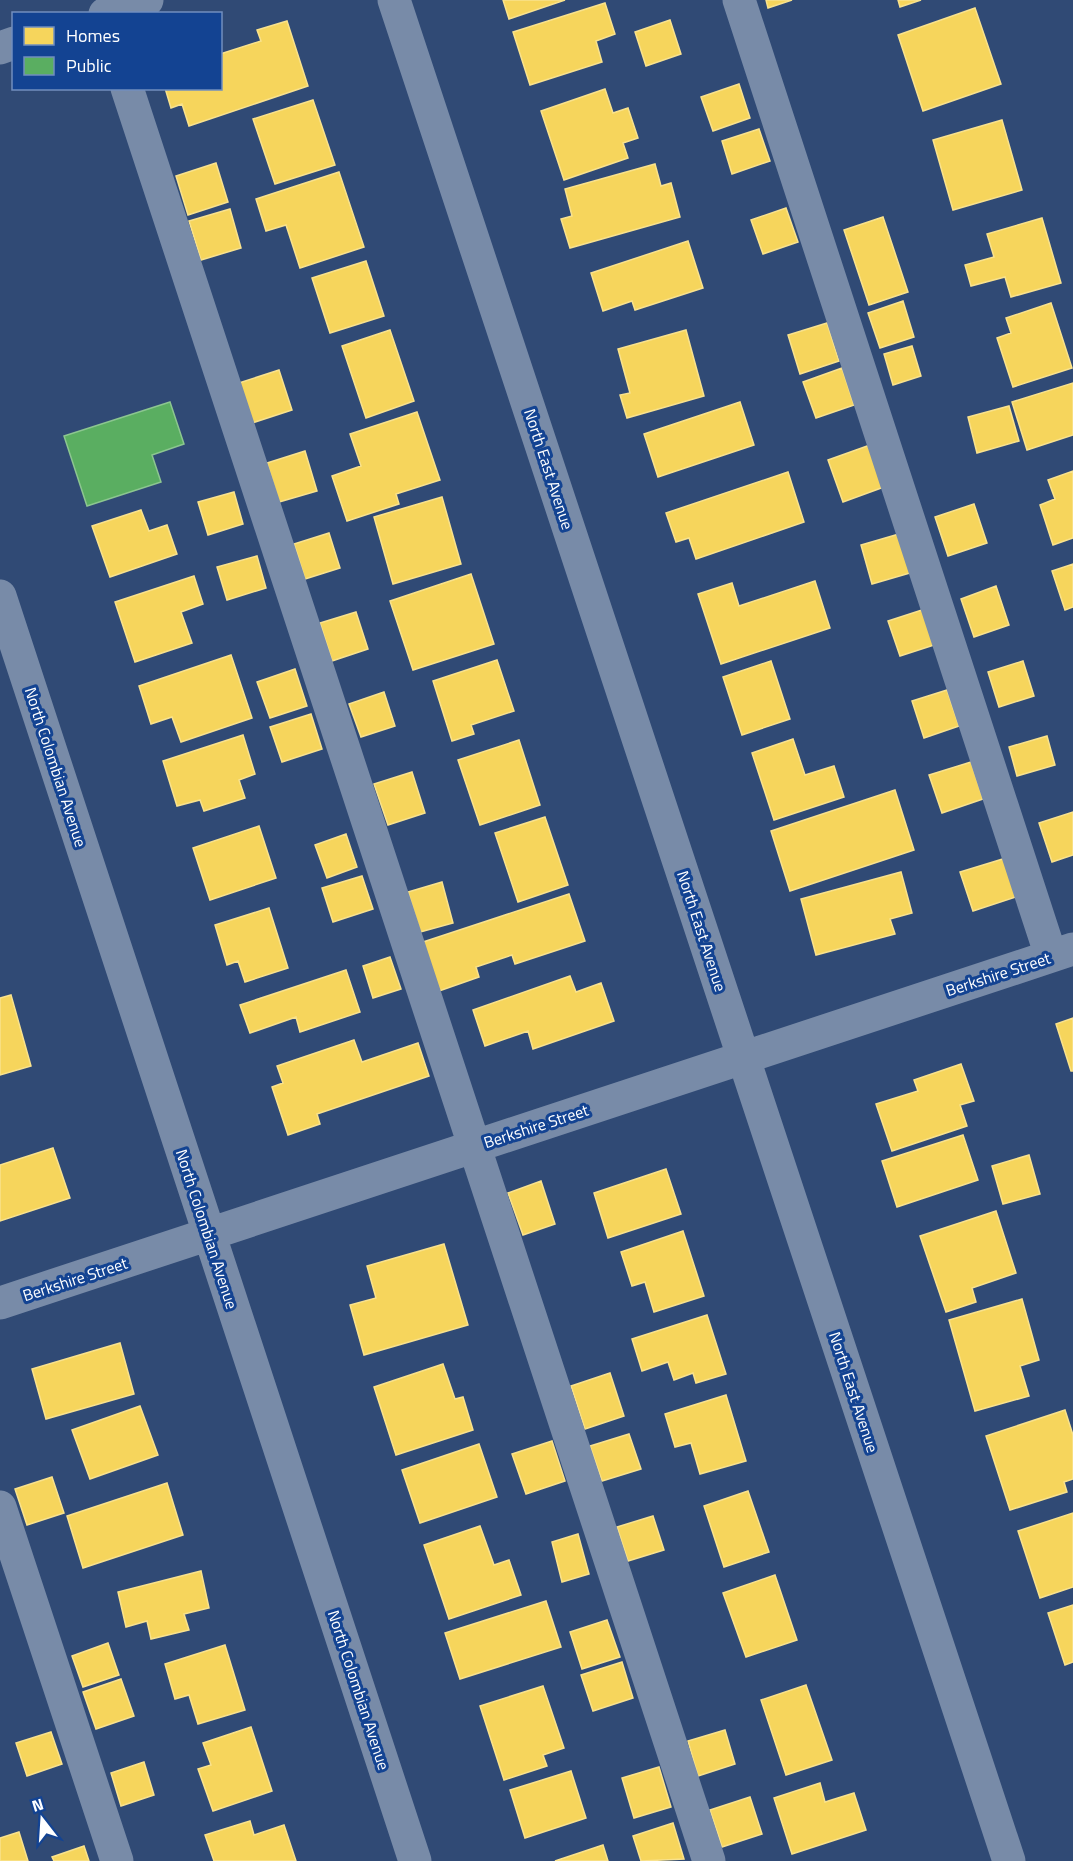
<svg xmlns="http://www.w3.org/2000/svg" width="1073" height="1861" viewBox="0 0 1073 1861" font-family="'Titillium Web',sans-serif">
  <rect width="100%" height="100%" fill="#304a75"/>
  <path fill="#f6d55c" stroke="#f9e28d" stroke-width="1.5" d="M 503,0 L 565,0 L 509,19 Z
    M 766,0 L 792,0 L 768,8 Z
    M 898,0 L 921,0 L 900,7 Z
    M 605,3 L 615,34 L 596,41 L 602,62 L 530,85 L 513,32 Z
    M 975,8 L 1001,84 L 923,111 L 898,35 Z
    M 670,20 L 681,54 L 646,66 L 635,32 Z
    M 287,21 L 308,86 L 189,126 L 182,104 L 171,108 L 165,88 L 220,88 L 220,54 L 261,41 L 257,30 Z
    M 739,84 L 750,118 L 713,131 L 701,97 Z
    M 605,89 L 613,113 L 628,108 L 638,138 L 623,143 L 628,158 L 564,180 L 541,111 Z
    M 313,100 L 335,165 L 275,184 L 253,119 Z
    M 1002,120 L 1022,190 L 953,210 L 933,140 Z
    M 759,129 L 770,161 L 732,174 L 722,141 Z
    M 216,163 L 228,202 L 188,215 L 176,176 Z
    M 655,164 L 661,186 L 671,183 L 680,217 L 570,248 L 561,219 L 572,216 L 565,189 Z
    M 339,172 L 364,247 L 300,268 L 286,225 L 266,231 L 256,199 Z
    M 786,208 L 798,242 L 763,254 L 751,220 Z
    M 230,209 L 241,248 L 201,260 L 189,221 Z
    M 883,217 L 908,292 L 869,305 L 844,230 Z
    M 1042,218 L 1061,283 L 1011,297 L 1005,277 L 971,286 L 965,265 L 994,257 L 987,234 Z
    M 688,241 L 703,288 L 635,310 L 632,301 L 603,311 L 591,273 Z
    M 366,261 L 384,316 L 330,333 L 312,278 Z
    M 903,301 L 914,337 L 880,348 L 868,313 Z
    M 1051,303 L 1072,368 L 1013,387 L 997,338 L 1011,333 L 1006,318 Z
    M 827,323 L 839,361 L 800,374 L 788,335 Z
    M 390,330 L 414,401 L 366,418 L 342,346 Z
    M 686,330 L 704,396 L 627,418 L 620,395 L 630,393 L 618,349 Z
    M 912,346 L 921,376 L 893,385 L 884,354 Z
    M 842,368 L 854,405 L 816,418 L 803,382 Z
    M 279,370 L 292,410 L 252,423 L 239,383 Z
    M 1073,383 L 1073,435 L 1027,450 L 1012,402 Z
    M 740,402 L 754,445 L 658,477 L 644,434 Z
    M 1009,406 L 1019,441 L 977,453 L 968,417 Z
    M 417,412 L 440,480 L 396,494 L 399,504 L 347,521 L 332,476 L 361,466 L 350,434 Z
    M 870,445 L 884,487 L 843,502 L 828,460 Z
    M 305,451 L 317,491 L 279,502 L 267,463 Z
    M 1073,471 L 1073,538 L 1053,545 L 1040,505 L 1055,499 L 1048,480 Z
    M 788,472 L 804,522 L 696,559 L 689,538 L 676,542 L 666,513 Z
    M 234,492 L 243,524 L 208,535 L 198,502 Z
    M 442,497 L 461,564 L 393,584 L 374,517 Z
    M 974,504 L 987,543 L 948,556 L 935,517 Z
    M 141,510 L 149,531 L 167,525 L 177,554 L 110,577 L 92,526 Z
    M 329,533 L 340,568 L 305,579 L 294,544 Z
    M 899,534 L 910,573 L 872,584 L 861,545 Z
    M 257,556 L 266,588 L 227,600 L 217,567 Z
    M 1073,564 L 1073,607 L 1065,610 L 1052,571 Z
    M 471,574 L 494,644 L 413,670 L 390,601 Z
    M 194,576 L 203,604 L 181,612 L 192,643 L 135,662 L 115,602 Z
    M 815,581 L 830,628 L 721,664 L 698,594 L 732,583 L 739,606 Z
    M 996,586 L 1009,625 L 974,637 L 961,599 Z
    M 922,610 L 934,645 L 900,656 L 888,621 Z
    M 356,612 L 368,649 L 332,661 L 320,623 Z
    M 231,655 L 252,718 L 181,742 L 172,717 L 151,724 L 139,686 Z
    M 497,660 L 514,711 L 471,725 L 474,734 L 452,741 L 433,681 Z
    M 771,661 L 790,719 L 742,735 L 723,677 Z
    M 1023,661 L 1034,696 L 999,707 L 988,672 Z
    M 295,669 L 307,706 L 270,718 L 257,682 Z
    M 947,690 L 959,726 L 924,738 L 912,701 Z
    M 384,692 L 395,726 L 361,737 L 349,704 Z
    M 311,714 L 322,749 L 282,762 L 270,727 Z
    M 243,735 L 255,774 L 239,780 L 245,798 L 204,811 L 200,800 L 177,806 L 163,761 Z
    M 1047,736 L 1055,765 L 1017,776 L 1009,747 Z
    M 793,739 L 805,775 L 834,766 L 844,797 L 774,820 L 752,753 Z
    M 519,740 L 540,805 L 480,825 L 458,760 Z
    M 971,762 L 983,799 L 942,813 L 929,775 Z
    M 412,772 L 425,813 L 388,825 L 374,784 Z
    M 895,790 L 914,850 L 790,891 L 771,831 Z
    M 1073,812 L 1073,855 L 1052,862 L 1039,823 Z
    M 545,817 L 568,885 L 518,902 L 495,833 Z
    M 259,826 L 276,878 L 210,900 L 193,848 Z
    M 346,834 L 357,867 L 327,878 L 315,845 Z
    M 1006,858 L 1019,896 L 973,911 L 960,872 Z
    M 901,872 L 912,913 L 890,919 L 895,934 L 816,955 L 801,899 Z
    M 362,876 L 373,909 L 333,922 L 322,888 Z
    M 442,882 L 453,923 L 420,932 L 408,892 Z
    M 569,894 L 585,941 L 515,964 L 512,955 L 476,967 L 479,977 L 439,991 L 423,942 Z
    M 269,908 L 288,968 L 245,982 L 238,961 L 227,965 L 215,925 Z
    M 390,957 L 401,989 L 373,998 L 363,966 Z
    M 346,970 L 360,1012 L 300,1032 L 296,1017 L 250,1033 L 240,1005 Z
    M 570,976 L 576,992 L 601,983 L 614,1021 L 533,1049 L 528,1031 L 485,1046 L 473,1010 Z
    M 11,995 L 31,1066 L 0,1075 L 0,998 Z
    M 1073,1018 L 1073,1071 L 1071,1071 L 1056,1024 Z
    M 354,1040 L 362,1062 L 418,1043 L 429,1076 L 317,1114 L 320,1124 L 288,1135 L 272,1087 L 283,1083 L 277,1066 Z
    M 961,1064 L 974,1101 L 960,1105 L 967,1126 L 892,1151 L 876,1104 L 918,1091 L 914,1080 Z
    M 963,1135 L 978,1180 L 897,1207 L 882,1161 Z
    M 53,1148 L 70,1198 L 0,1221 L 0,1165 Z
    M 1029,1155 L 1040,1194 L 1003,1204 L 992,1166 Z
    M 666,1169 L 681,1214 L 608,1238 L 594,1193 Z
    M 541,1181 L 555,1224 L 523,1235 L 508,1193 Z
    M 996,1211 L 1016,1273 L 972,1288 L 976,1302 L 946,1312 L 920,1236 Z
    M 683,1231 L 704,1296 L 654,1312 L 645,1282 L 632,1286 L 621,1252 Z
    M 444,1244 L 468,1325 L 364,1355 L 350,1305 L 376,1298 L 367,1266 Z
    M 1022,1299 L 1039,1360 L 1020,1366 L 1029,1396 L 975,1411 L 949,1320 Z
    M 707,1315 L 726,1374 L 696,1383 L 693,1373 L 674,1380 L 668,1362 L 642,1371 L 632,1339 Z
    M 120,1343 L 134,1394 L 46,1419 L 32,1369 Z
    M 443,1364 L 455,1399 L 463,1397 L 473,1430 L 396,1455 L 374,1387 Z
    M 610,1373 L 624,1416 L 585,1429 L 571,1386 Z
    M 726,1395 L 746,1461 L 700,1474 L 691,1443 L 675,1447 L 665,1414 Z
    M 140,1406 L 158,1455 L 90,1479 L 72,1430 Z
    M 1065,1410 L 1073,1435 L 1073,1479 L 1064,1482 L 1067,1492 L 1010,1510 L 986,1436 Z
    M 629,1434 L 641,1469 L 602,1481 L 590,1446 Z
    M 552,1441 L 565,1481 L 526,1494 L 512,1454 Z
    M 479,1444 L 497,1497 L 420,1523 L 402,1470 Z
    M 52,1477 L 64,1513 L 27,1525 L 15,1489 Z
    M 167,1483 L 183,1535 L 83,1568 L 67,1516 Z
    M 748,1491 L 769,1552 L 724,1567 L 704,1506 Z
    M 1073,1513 L 1073,1587 L 1040,1598 L 1018,1531 Z
    M 653,1516 L 664,1550 L 628,1561 L 617,1527 Z
    M 480,1526 L 494,1565 L 509,1560 L 521,1595 L 449,1619 L 424,1545 Z
    M 578,1534 L 589,1574 L 562,1582 L 552,1542 Z
    M 201,1571 L 209,1608 L 184,1614 L 189,1630 L 151,1639 L 147,1621 L 126,1627 L 118,1592 Z
    M 775,1575 L 797,1640 L 746,1657 L 723,1593 Z
    M 546,1601 L 561,1647 L 460,1679 L 445,1633 Z
    M 1073,1605 L 1073,1662 L 1065,1665 L 1048,1613 Z
    M 607,1620 L 620,1657 L 582,1669 L 570,1632 Z
    M 108,1643 L 119,1675 L 83,1687 L 72,1656 Z
    M 225,1645 L 245,1710 L 198,1724 L 189,1695 L 175,1699 L 165,1664 Z
    M 622,1662 L 633,1698 L 593,1711 L 581,1675 Z
    M 121,1679 L 134,1716 L 96,1729 L 83,1692 Z
    M 806,1685 L 832,1760 L 786,1775 L 761,1700 Z
    M 543,1686 L 564,1748 L 543,1755 L 547,1766 L 504,1780 L 480,1706 Z
    M 251,1727 L 272,1791 L 213,1811 L 198,1769 L 211,1765 L 203,1743 Z
    M 725,1730 L 735,1764 L 698,1776 L 688,1741 Z
    M 51,1732 L 62,1764 L 27,1776 L 16,1743 Z
    M 144,1762 L 154,1795 L 121,1806 L 111,1773 Z
    M 659,1767 L 671,1807 L 634,1818 L 622,1778 Z
    M 571,1771 L 586,1818 L 525,1838 L 510,1790 Z
    M 820,1783 L 825,1802 L 854,1793 L 866,1830 L 792,1854 L 774,1798 Z
    M 750,1797 L 762,1834 L 722,1847 L 710,1810 Z
    M 250,1821 L 254,1835 L 284,1825 L 296,1861 L 214,1861 L 205,1835 Z
    M 673,1823 L 684,1859 L 641,1861 L 633,1836 Z
    M 19,1832 L 28,1861 L 0,1861 L 0,1838 Z
    M 603,1845 L 608,1861 L 555,1861 Z
    M 84,1846 L 89,1861 L 54,1861 L 52,1857 Z"/>
  <path fill="#5aae61" stroke="#8cc690" stroke-width="1.5" d="M 170,402 L 184,444 L 152,455 L 161,482 L 87,506 L 64,436 Z"/>
  <g fill="none" stroke-linecap="round" stroke-linejoin="round">
    <path stroke="#788ba8" stroke-width="33" d="M 394,0 L 1009,1861
      M 739,0 L 1051,956
      M 105,14 L 147,0
      M 0,48 L 14,43
      M 127,88 L 709,1861
      M 0,596 L 415,1861
      M 0,1303 L 1073,949
      M 0,1507 L 117,1861"/>
  </g>
  <g text-anchor="middle" stroke-width="6" stroke-linejoin="round" paint-order="stroke">
    <g font-size="16" fill="#fff" stroke="#134392">
      <text transform="translate(549 469) rotate(72)" y="6">North East Avenue</text>
      <text transform="translate(56 767) rotate(72)" y="6">North Colombian Avenue</text>
      <text transform="translate(702 931) rotate(72)" y="6">North East Avenue</text>
      <text transform="translate(998 974) rotate(-18)" y="6">Berkshire Street</text>
      <text transform="translate(536 1126) rotate(-18)" y="6">Berkshire Street</text>
      <text transform="translate(207 1229) rotate(72)" y="6">North Colombian Avenue</text>
      <text transform="translate(75 1279) rotate(-18)" y="6">Berkshire Street</text>
      <text transform="translate(854 1392) rotate(72)" y="6">North East Avenue</text>
      <text transform="translate(359 1690) rotate(72)" y="6">North Colombian Avenue</text>
    </g>
  </g>
  <rect x="12" y="12" width="210" height="78" fill="#134392" stroke="#718ebe" stroke-width="1.5"/>
  <rect x="24" y="27" width="30" height="18" fill="#f6d55c" stroke="#718ebe" stroke-width="1.5"/>
  <text x="66" y="42" font-size="18" fill="#ffffff">Homes</text>
  <rect x="24" y="57" width="30" height="18" fill="#5aae61" stroke="#718ebe" stroke-width="1.5"/>
  <text x="66" y="72" font-size="18" fill="#ffffff">Public</text>
  <g transform="translate(42 1819) rotate(343)" stroke="#134392" stroke-width="4.5" paint-order="stroke">
  <path d="M0-4.5L10 22L0 15L-10 22Z" fill="#ffffff"/>
  <text y="-9" font-size="16" font-weight="bold" text-anchor="middle" fill="#ffffff">N</text>
  </g>
</svg>
